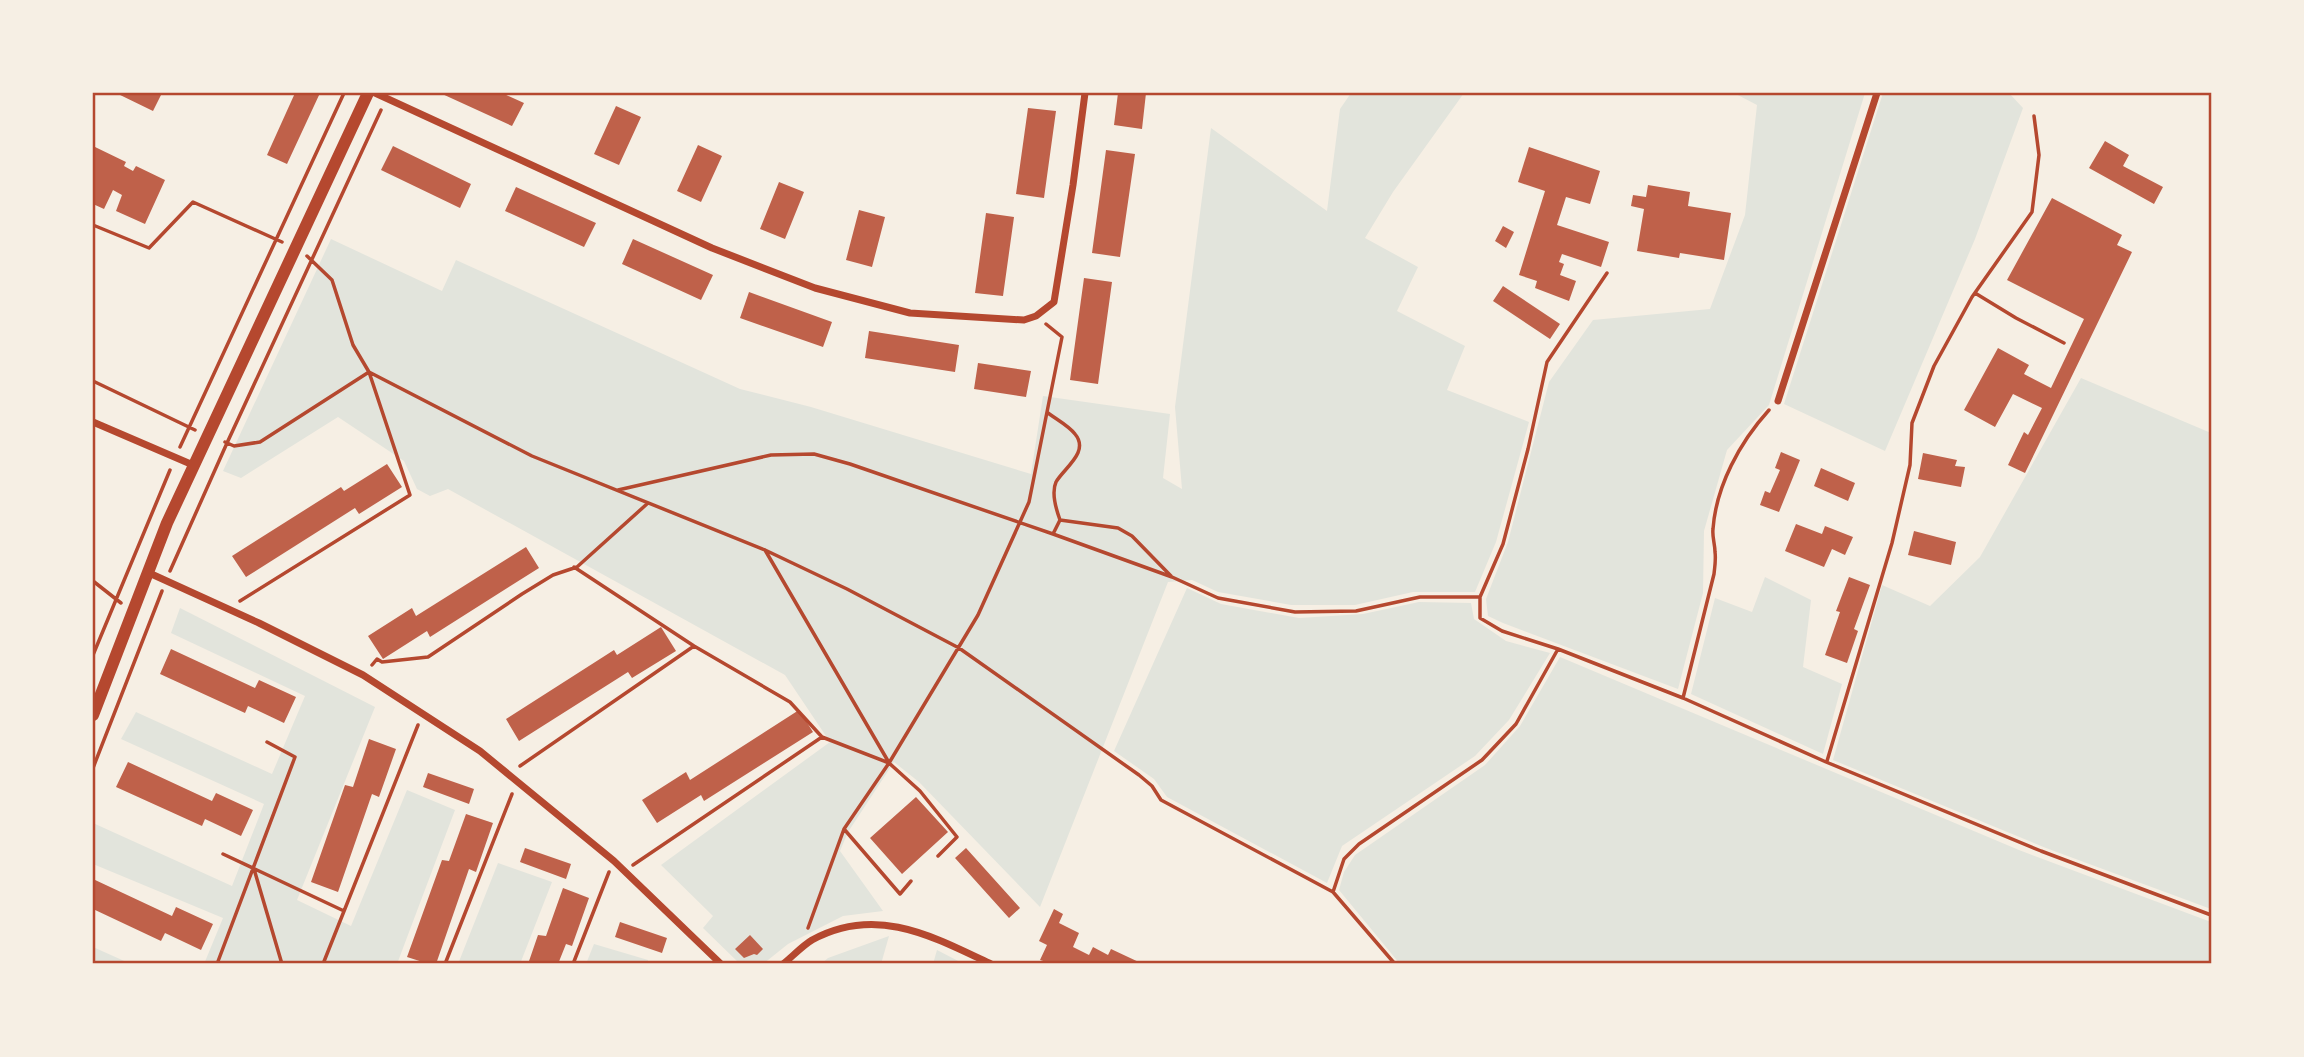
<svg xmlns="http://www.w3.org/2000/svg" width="2304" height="1057" viewBox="0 0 2304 1057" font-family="'Source Sans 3',sans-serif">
  <rect width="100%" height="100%" fill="#f6efe4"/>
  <path fill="#e2e4dc" d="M 1351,93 L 1464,93 L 1393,192 L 1365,238 L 1418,267 L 1397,311 L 1465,346 L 1447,390 L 1529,422 L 1496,542 L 1475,592 L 1413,592 L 1355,605 L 1291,605 L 1218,592 L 1192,580 L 1168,582 L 1040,907 L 919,782 L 894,762 L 848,832 L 840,851 L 883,911 L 843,916 L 788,944 L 763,964 L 740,964 L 703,928 L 713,916 L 661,865 L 830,742 L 785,675 L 448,489 L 430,496 L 417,489 L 404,461 L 338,417 L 241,478 L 223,471 L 331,239 L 442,291 L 456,260 L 740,389 L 811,407 L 1031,474 L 1043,396 L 1170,414 L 1163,478 L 1182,489 L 1175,407 L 1211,128 L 1327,211 L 1340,109 Z
    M 1734,93 L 1865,93 L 1769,405 L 1727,450 L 1704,531 L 1703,593 L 1678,689 L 1503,623 L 1488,616 L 1486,599 L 1508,542 L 1549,382 L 1593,320 L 1710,309 L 1745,215 L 1757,105 Z
    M 1883,93 L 2009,93 L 2023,108 L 1975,239 L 1885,451 L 1784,404 Z
    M 2081,378 L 2211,433 L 2211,909 L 2046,848 L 1833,760 L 1882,585 L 1930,606 L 1980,557 Z
    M 1765,577 L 1811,600 L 1803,667 L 1842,684 L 1823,754 L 1691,694 L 1715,598 L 1752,612 Z
    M 1187,588 L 1221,604 L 1299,618 L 1363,614 L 1419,602 L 1471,603 L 1474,619 L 1506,641 L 1550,653 L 1509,720 L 1475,756 L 1342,846 L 1327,883 L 1167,797 L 1154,779 L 1114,751 Z
    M 180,608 L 375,707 L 297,900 L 351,926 L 407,790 L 455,810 L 397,964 L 204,964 L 223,918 L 93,864 L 93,823 L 232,886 L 264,804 L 121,739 L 136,712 L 272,774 L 305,696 L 171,633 Z
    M 1560,657 L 2019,850 L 2211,922 L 2211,964 L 1400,964 L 1339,890 L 1344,872 L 1355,855 L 1485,765 L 1520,726 Z
    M 498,863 L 552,882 L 520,964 L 458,964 Z
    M 889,936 L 881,964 L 821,964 L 828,958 Z
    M 594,944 L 648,960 L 648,961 L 646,964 L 586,964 Z
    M 93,947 L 131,964 L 93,964 Z
    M 937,950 L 964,964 L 933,964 Z"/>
  <path fill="#bf614a" d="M 116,93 L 162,93 L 153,111 Z
    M 295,93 L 320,93 L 287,164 L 267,155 Z
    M 440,93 L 502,93 L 524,103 L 512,126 Z
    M 1118,93 L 1146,93 L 1142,129 L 1114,125 Z
    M 616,106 L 641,117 L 619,165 L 594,154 Z
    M 1028,108 L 1056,111 L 1044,198 L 1016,194 Z
    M 2105,141 L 2129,155 L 2123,166 L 2163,187 L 2154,204 L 2089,168 Z
    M 698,145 L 722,156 L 701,202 L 677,191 Z
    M 93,146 L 126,162 L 124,166 L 133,171 L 136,166 L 165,180 L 145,224 L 116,211 L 122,195 L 113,190 L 104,209 L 93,204 Z
    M 393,146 L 471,184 L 460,208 L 381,170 Z
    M 1529,147 L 1600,171 L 1590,204 L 1566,197 L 1557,225 L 1609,242 L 1601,267 L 1562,254 L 1559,262 L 1564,264 L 1560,275 L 1576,281 L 1569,301 L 1535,288 L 1537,281 L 1519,275 L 1545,191 L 1518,182 Z
    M 1106,150 L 1135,154 L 1120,257 L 1092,253 Z
    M 779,182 L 804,192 L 785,239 L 760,229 Z
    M 1648,185 L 1690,192 L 1688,206 L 1731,213 L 1724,260 L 1680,253 L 1679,258 L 1637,251 L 1644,209 L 1631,206 L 1633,195 L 1646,197 Z
    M 516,187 L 596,223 L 584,247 L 505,211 Z
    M 2052,198 L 2122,235 L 2117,245 L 2132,252 L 2025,473 L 2008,465 L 2024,432 L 2028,435 L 2042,408 L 2013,394 L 1995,427 L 1964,410 L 1998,348 L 2029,365 L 2024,374 L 2051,388 L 2084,319 L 2007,280 Z
    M 859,210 L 885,217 L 872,267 L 846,260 Z
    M 986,213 L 1014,217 L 1003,296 L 975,293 Z
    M 1503,226 L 1514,232 L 1506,248 L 1495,241 Z
    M 633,239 L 713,275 L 701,300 L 622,264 Z
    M 1084,278 L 1112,282 L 1098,384 L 1070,380 Z
    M 1503,286 L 1560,324 L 1550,339 L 1493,301 Z
    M 749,292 L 832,322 L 823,347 L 740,318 Z
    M 869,331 L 959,345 L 955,372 L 865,358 Z
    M 978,363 L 1031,371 L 1026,397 L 974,389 Z
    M 1781,452 L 1800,460 L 1779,512 L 1760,505 L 1765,491 L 1770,493 L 1780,470 L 1775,468 Z
    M 1923,453 L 1957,460 L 1955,466 L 1965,467 L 1961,487 L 1918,479 Z
    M 387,464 L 402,487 L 359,514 L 355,508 L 246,577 L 232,556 L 341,487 L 344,491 Z
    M 1821,468 L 1855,483 L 1848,501 L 1814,486 Z
    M 1796,524 L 1822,534 L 1825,526 L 1853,537 L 1845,555 L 1832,549 L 1824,567 L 1785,551 Z
    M 1914,531 L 1956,542 L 1951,565 L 1908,555 Z
    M 526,547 L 539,568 L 430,637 L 427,631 L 383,659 L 368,636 L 412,608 L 416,616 Z
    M 1849,577 L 1870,585 L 1854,629 L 1858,631 L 1847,663 L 1825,655 L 1840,612 L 1836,611 Z
    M 661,627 L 676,651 L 632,678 L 628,672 L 519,741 L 506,719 L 614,650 L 617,655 Z
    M 171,649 L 255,688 L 259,680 L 296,697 L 284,723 L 248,706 L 245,713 L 160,674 Z
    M 799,710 L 813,732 L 704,801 L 701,795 L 657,823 L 642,800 L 686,772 L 690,780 Z
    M 369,739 L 396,749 L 379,797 L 372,794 L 338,892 L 311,882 L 345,785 L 353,787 Z
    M 128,762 L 212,801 L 216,793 L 253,810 L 241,836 L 205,819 L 202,826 L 116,787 Z
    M 428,773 L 474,789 L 469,804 L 423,787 Z
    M 916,797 L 948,832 L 902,874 L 870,838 Z
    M 466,814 L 493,823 L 476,872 L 469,869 L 436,964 L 429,964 L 407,957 L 442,860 L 449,861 Z
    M 525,848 L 571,864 L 566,879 L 520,862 Z
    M 966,848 L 1020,908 L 1009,918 L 955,858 Z
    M 93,879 L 172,916 L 176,907 L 213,924 L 201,950 L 165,933 L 161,941 L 93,909 Z
    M 563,888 L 589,898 L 572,946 L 566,944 L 558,964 L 528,964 L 538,935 L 546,936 Z
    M 1054,909 L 1063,914 L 1059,923 L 1079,933 L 1073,947 L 1089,955 L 1093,947 L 1108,955 L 1111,949 L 1143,964 L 1053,964 L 1040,960 L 1047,945 L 1039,941 Z
    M 620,922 L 667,938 L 662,953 L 615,937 Z
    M 750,935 L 763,949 L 757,955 L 754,954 L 744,958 L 735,949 Z"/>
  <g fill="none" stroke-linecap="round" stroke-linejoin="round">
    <path stroke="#b5482f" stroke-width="3.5" d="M 93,225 L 149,248 L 193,202 L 282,242
      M 307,256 L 332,280 L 353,345 L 369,372 L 532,456 L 765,550 L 847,589 L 959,648 L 1139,775 L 1152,786 L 1161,800 L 1333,892 L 1395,964
      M 1607,273 L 1547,362 L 1528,449 L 1503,544 L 1480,597 L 1480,618 L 1502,631 L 1558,649 L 1683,698 L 1826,762 L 2041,851 L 2211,915
      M 1975,293 L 2016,318 L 2064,343
      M 93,381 L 195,430
      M 1048,413 C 1056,419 1069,426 1075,434 C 1090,452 1064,468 1056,482 C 1051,493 1056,509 1060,520
      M 225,442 L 234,446 L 260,442 L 369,372 L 410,495 L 240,601
      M 180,447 L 344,93
      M 618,490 L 771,455 L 814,454 L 850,464 L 1053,534 L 1172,577 L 1218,598 L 1295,612 L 1356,611 L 1420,597 L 1480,597
      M 1053,534 L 1060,520 L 1118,528 L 1132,536 L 1171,576
      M 765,550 L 888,761
      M 574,567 L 694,646 L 790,702 L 822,737
      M 170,571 L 227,443 L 381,110
      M 93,581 L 121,603
      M 93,655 L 170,470
      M 372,665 L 377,659 L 382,662 L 428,657 L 522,594 L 553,575 L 577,567 L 648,503
      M 1683,698 L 1714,574 C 1715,566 1716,559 1715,552 C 1715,544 1712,537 1713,529 C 1716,486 1740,442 1769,410
      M 1827,761 L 1892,543 L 1910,465 L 1912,423 L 1934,366 L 1972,297 L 2032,212 L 2039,155 L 2034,116
      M 520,766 L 694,646
      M 93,768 L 162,591
      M 844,829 L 900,894 L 911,881
      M 223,854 L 344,911
      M 633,865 L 822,737 L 889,763 L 920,791 L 957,837 L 938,856
      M 254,869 L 282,964
      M 1333,892 L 1344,859 L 1359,844 L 1482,760 L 1516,724 L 1558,649
      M 808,928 L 844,829 L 889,763 L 978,615 L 1029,502 L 1062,337 L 1046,324
      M 217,964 L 295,757 L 267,742
      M 323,964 L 418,725
      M 445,964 L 512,794
      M 573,964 L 609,872"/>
    <path stroke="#b5482f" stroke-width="7" d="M 375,93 L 712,248 L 815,288 L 910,313 L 1024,320 L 1036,316 L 1054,302 L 1073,185 L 1085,93
      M 1778,401 L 1877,93
      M 93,422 L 193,465
      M 147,572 L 259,623 L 363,675 L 480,751 L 614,861 L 721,964
      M 783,964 C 792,957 802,946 812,940 C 876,905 932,936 991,964"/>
    <path stroke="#b5482f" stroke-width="12" d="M 93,715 L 167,523 L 368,93"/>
  </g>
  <rect width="2304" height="1057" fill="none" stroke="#f6efe4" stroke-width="189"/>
  <rect x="94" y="94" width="2116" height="868" fill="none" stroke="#b5482f" stroke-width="2.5"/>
</svg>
